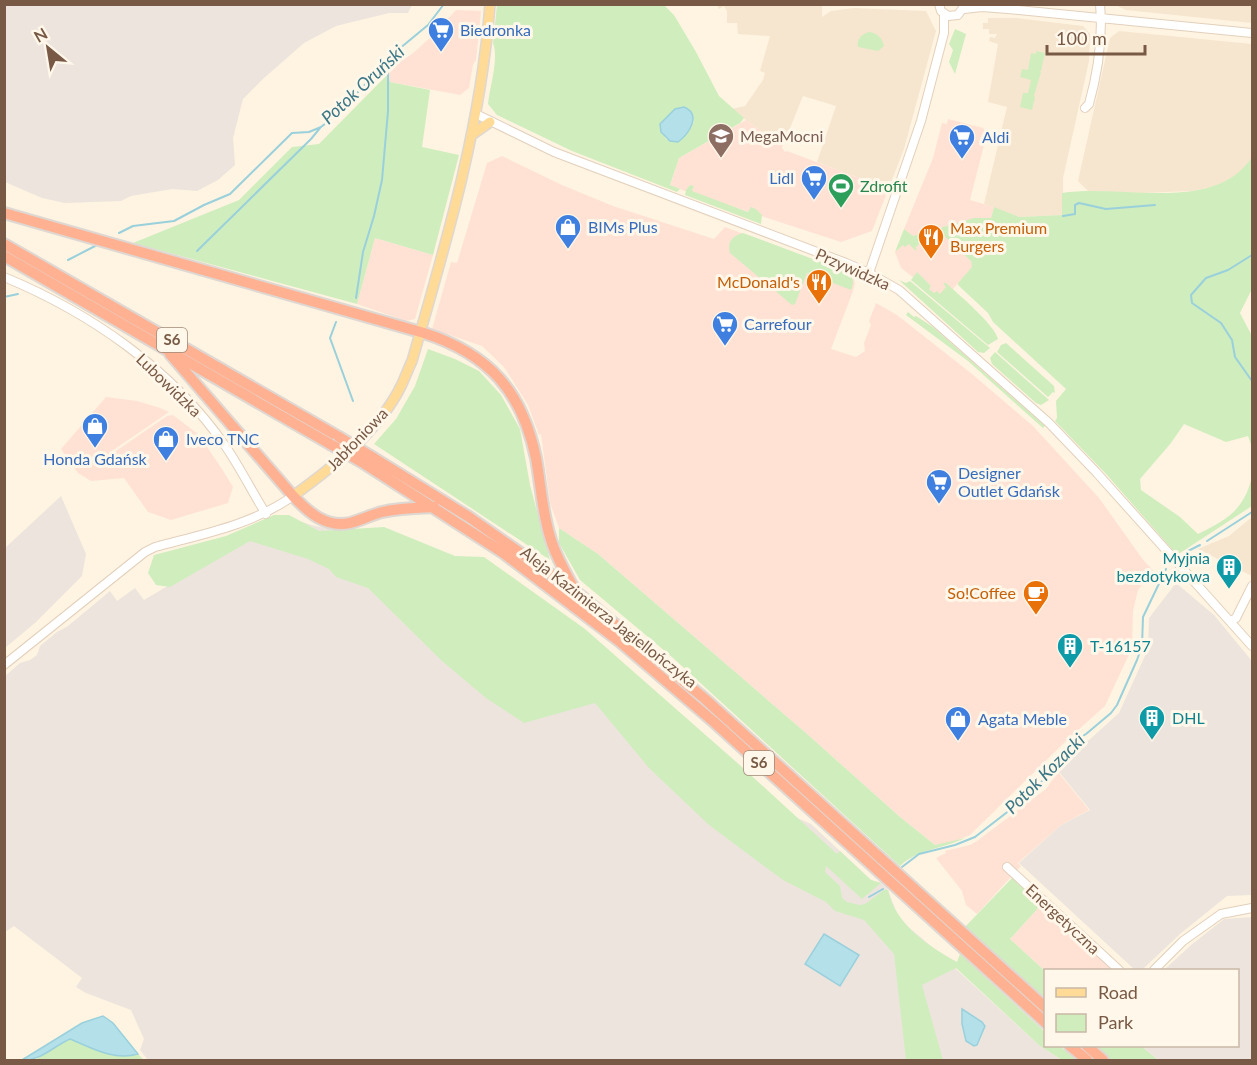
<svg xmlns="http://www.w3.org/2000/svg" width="1257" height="1065" viewBox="0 0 1257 1065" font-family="Lato,sans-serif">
  <rect width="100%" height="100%" fill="#fef4e1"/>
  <path fill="#f7e6cf" d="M 717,5 L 815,5 L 822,6 L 822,17 L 831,11 L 854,8 L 926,11 L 936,31 L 904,149 L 890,185 L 870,182 L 817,162 L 836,106 L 803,96 L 784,143 L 769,137 L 731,109 L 745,106 L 763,80 L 765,73 L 760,71 L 770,36 L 738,34 L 737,23 L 727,23 L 727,11 L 724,6 L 719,9 Z
    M 1115,5 L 1252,5 L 1252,23 L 1126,10 Z
    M 988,18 L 1016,18 L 1083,26 L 1090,34 L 1089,61 L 1063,178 L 1063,215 L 1019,217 L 984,204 L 1007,107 L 988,102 L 998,44 L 989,41 L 990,37 L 995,38 L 997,34 L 989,34 L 989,29 L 983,29 L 983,23 L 988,23 Z
    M 1119,31 L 1252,44 L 1252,157 L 1244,170 L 1218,186 L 1192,191 L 1142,193 L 1088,191 L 1078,181 L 1110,38 Z
    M 1252,517 L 1252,576 L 1198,549 L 1229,536 Z"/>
  <path fill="#ffe2d4" d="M 456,10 L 481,11 L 476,60 L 473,65 L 469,88 L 460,95 L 390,82 L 388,74 L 398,63 L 412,54 L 431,37 Z
    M 948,119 L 983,128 L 987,133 L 970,200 L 994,207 L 991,218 L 974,218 L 977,262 L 943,300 L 901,268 L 895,252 L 912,236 L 904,229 L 933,158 L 942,123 L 947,124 Z
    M 746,120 L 769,137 L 783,142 L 782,148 L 785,152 L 787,151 L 870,182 L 890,185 L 872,231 L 841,242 L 670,186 L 679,158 Z
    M 502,156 L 562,185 L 613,206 L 714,239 L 725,227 L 819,262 L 853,277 L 855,283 L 853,291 L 831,349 L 856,357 L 865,351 L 864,343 L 871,325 L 869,321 L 876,303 L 897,315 L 972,374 L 1033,426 L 1099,498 L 1144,561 L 1153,570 L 1138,590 L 1133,611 L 1132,648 L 1105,706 L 1069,738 L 970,835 L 952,842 L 935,845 L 900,817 L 806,733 L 598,554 L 559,528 L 550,503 L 541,434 L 539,435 L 528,405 L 504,367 L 482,346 L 432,329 L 451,262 L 457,263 L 487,163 Z
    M 375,238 L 433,255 L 415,319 L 406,321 L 357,304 Z
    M 106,397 L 137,401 L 160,408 L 169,412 L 109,453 L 110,455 L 167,416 L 173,415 L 199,435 L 222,469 L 233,487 L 228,503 L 171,520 L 148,512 L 124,478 L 91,481 L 78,473 L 61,449 Z
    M 1058,772 L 1089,810 L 1061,825 L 1018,863 L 1021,866 L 977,914 L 966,905 L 962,891 L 936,858 L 946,853 L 945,851 L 970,845 L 977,841 L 1046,789 Z
    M 1041,905 L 1113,970 L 1045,971 L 1010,939 Z"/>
  <path fill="#ede5dd" d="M 4,5 L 412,5 L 408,13 L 389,13 L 336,26 L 304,43 L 264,78 L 243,99 L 233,138 L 235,165 L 218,180 L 197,191 L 172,189 L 131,196 L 121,201 L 65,203 L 42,198 L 5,182 Z
    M 61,496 L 86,554 L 82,576 L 36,622 L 5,648 L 5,548 Z
    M 282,515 L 311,525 L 397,544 L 795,817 L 811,824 L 871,880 L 881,883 L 888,890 L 899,919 L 938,952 L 957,962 L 956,969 L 1040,1046 L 1062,1060 L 148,1060 L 140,1050 L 144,1039 L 131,1010 L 86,993 L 76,987 L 82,978 L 14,926 L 5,932 L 5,676 L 20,663 L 30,660 L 37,655 L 40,646 L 57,632 L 68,626 L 110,591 L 117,601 L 135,588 L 144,600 L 245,540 Z
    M 1176,583 L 1214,615 L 1252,661 L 1252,895 L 1227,896 L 1180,934 L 1143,969 L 1135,970 L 1019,863 L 1061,825 L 1090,810 L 1059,772 L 1068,759 L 1119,713 L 1148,649 L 1149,618 Z
    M 1252,917 L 1252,1060 L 1158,1060 L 1141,1046 L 1238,1046 L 1238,970 L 1164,970 L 1191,945 L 1224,919 Z"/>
  <path fill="#d0edbe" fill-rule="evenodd" d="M 497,5 L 664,5 L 674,15 L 696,52 L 719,96 L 744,118 L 740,123 L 679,158 L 670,185 L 680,189 L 677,192 L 572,151 L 497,115 L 488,104 C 490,85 499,59 493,43 ZM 694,121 L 682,139 L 675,142 L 666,139 L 660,129 Z
    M 955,29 L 966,34 L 955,74 L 949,62 L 953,50 L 949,44 Z
    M 869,32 C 878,33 882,38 884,46 L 878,51 L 858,47 C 856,39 862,34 869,32 Z
    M 1036,51 L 1045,53 L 1041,71 L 1039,71 L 1041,72 L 1034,96 L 1035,97 L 1032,110 L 1020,107 L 1023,93 L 1028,93 L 1031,80 L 1020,77 L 1022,69 L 1028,70 L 1031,53 L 1036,54 Z
    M 388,74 L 390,82 L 430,90 L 422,147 L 459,155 L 433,255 L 375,238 L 357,304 L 133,243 L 239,200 L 292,147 L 319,144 Z
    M 1252,157 L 1252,289 L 1240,313 L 1252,336 L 1252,448 L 1248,436 L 1226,442 L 1184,424 L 1171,443 L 1140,479 L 1141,490 L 1180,517 L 1198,534 C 1227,520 1245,509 1252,476 L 1252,506 L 1177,555 L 1107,475 L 1055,421 L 1057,418 L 1056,401 L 1066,389 L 993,322 L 988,313 L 958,285 L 958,283 L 972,267 L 971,261 L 943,235 L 935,232 L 932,234 L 933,237 L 930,240 L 924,239 L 915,248 L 917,249 L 916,251 L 909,244 L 905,247 L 903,245 L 895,252 L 904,229 L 913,236 L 974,218 L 991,218 L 994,207 L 1019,217 L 1062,215 L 1062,193 C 1121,183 1214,215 1252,157 Z
    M 690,185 L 694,186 L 692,191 L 748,212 L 751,207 L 756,209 L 762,215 L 761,224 L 685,195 L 686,190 Z
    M 743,233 L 845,271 C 853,277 855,280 851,290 L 807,273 L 795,304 L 792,305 L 730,253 C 727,242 732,236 743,233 Z
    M 917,272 L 931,286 L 929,289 L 934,293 L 937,291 L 940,294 L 946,287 L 943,283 L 946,283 C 958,294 995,325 998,339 L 988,345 L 911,280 Z
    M 899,280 L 906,283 L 910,281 L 990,348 L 984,353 L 978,352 Z
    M 908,312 L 914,317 L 916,316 L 933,327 L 1045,426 L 1043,428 L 968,361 L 906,315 Z
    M 1006,343 L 1054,386 L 1055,393 L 1053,392 L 1048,397 L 997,352 L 1001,345 Z
    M 428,349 L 455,359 L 479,371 L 501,395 L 520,429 L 530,485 L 550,560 L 374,444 L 396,419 L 415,386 Z
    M 995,352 L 1049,400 L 1041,405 L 1036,403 L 992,364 L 990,358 Z
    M 274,515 L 289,515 L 319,531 L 384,527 L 455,556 L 484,557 L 585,629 L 742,767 L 837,854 L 840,851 L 871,880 L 881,883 L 862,899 L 826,866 L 825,872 L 840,886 L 842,898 L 847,902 L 860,905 L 865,904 L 884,890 L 888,890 C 895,924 928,946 957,962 L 960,954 L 1045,1032 L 1046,1046 L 1060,1046 L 1076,1060 L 1062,1060 L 1040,1046 L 956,968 L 922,985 L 943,1060 L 906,1060 L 894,954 L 864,920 L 835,911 L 826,902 L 783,880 L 709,825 L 649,768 L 595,703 L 524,723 L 486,698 L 442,661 L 368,588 L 336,577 L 329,569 L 308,559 L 250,541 L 170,587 L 156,585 L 148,573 L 154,555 L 226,536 Z
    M 559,528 L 598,554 L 806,733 L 900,817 L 935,845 L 965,838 C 943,849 919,848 900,866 L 672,657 L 580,580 L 559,543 Z
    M 1012,878 L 1041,905 L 1010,939 L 1045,971 L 1045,1002 L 964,928 Z
    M 70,1039 C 92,1048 113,1061 138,1054 L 144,1060 L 35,1060 L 54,1046 Z
    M 1094,1046 L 1141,1046 L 1158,1060 L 1110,1060 Z"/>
  <path fill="#b4e0ea" stroke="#99d0dc" stroke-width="1.5" d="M 684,107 C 702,114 689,134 678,142 L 670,141 L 661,132 L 660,124 L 675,109 Z
    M 824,934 L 859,955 L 840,986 L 805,964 Z
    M 962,1009 L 982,1022 L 985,1026 L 977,1045 L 974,1046 L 966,1041 L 962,1024 Z
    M 103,1016 L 113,1023 L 138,1054 C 113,1061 92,1048 70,1039 C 52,1047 41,1061 22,1060 L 82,1023 Z"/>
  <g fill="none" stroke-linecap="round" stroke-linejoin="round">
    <path stroke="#99d0dc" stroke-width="2" d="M 1063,216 L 1075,214 L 1075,205 L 1079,203 L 1106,209 L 1155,205
      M 119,233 L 133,226 L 174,221 L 204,205 L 230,194 L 292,133 L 309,132 L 321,127 L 331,119 L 339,107 L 349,102 L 393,54 L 428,25 L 444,4
      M 197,251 L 311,139 L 320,128
      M 1252,255 L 1228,270 L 1206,278 L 1191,295 L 1192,303 L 1221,323 L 1232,340 L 1235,357 L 1252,381
      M 68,260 L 97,245
      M 4,297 L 18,294
      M 356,298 L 363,252 L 374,216 L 382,180 L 388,111 L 388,62
      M 336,322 L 330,338 L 353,401
      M 1207,541 L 1252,512
      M 1186,552 L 1200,545
      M 902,867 L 919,854 L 955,845 L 975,837 L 1028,796 L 1049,774 L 1075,741 L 1086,734 L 1111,713 L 1117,705 L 1137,660 L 1142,646 L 1143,617 L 1166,569
      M 869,897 L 883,889"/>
    <g stroke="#e3d0bc" stroke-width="10">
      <path id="minor" d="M 939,4 L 941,11 L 948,16 L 958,15 L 964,6
        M 964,9 L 982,7 L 1008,9 L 1252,33
        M 1085,108 L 1089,104 C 1098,72 1103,38 1100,4
        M 476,114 L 554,152 L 846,263 L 869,273 L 899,290 L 1049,423 L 1096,472 L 1252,646
        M 869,273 L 921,121 L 944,33 L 944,14
        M 4,277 C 91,313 173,370 226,447 C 241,469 252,492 266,514
        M 1231,621 L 1236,618 L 1252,586
        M 4,665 L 145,552 L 155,547 C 203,534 252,525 293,496
        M 1007,867 L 1119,970
        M 1154,970 L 1183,941 L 1221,914 L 1252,908"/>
    </g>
    <g stroke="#dfd7d2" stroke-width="12">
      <path id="major" d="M 473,134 L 490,122
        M 293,496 C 333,467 379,431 401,386 C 405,378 408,369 412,361 C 446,243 481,127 490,4"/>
    </g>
    <g stroke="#dfd7d2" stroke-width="14">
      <path id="highway" d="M 4,213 L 424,333 C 489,354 522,391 536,458 C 541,485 542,513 551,540 C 556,557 566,573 574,589
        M 4,244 L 339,437
        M 4,256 L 330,444
        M 170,354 L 293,496 C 309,513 326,528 350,523 C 361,520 371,515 382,512 C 399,508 416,508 434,507
        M 372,457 L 469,517 L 576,592 L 705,699 L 1046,1008
        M 365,464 L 502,552 L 619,641 L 714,722 L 1046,1023
        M 1070,1046 L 1087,1060
        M 1087,1046 L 1103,1060"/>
    </g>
    <use href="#minor" stroke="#fff" stroke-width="8"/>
    <use href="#major" stroke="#ffdb97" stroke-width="9"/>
    <use href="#highway" stroke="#ffb192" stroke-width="10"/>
    <g stroke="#dfd7d2" stroke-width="14" stroke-linecap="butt">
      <path id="highway-bridge" d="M 339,437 L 372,457
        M 330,444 L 365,464"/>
    </g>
    <use href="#highway-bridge" stroke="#ffb192" stroke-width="10"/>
  </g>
  <defs>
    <g id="supermarket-pin" transform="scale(1.35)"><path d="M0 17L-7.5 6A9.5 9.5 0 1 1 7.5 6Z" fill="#3f7fe0" stroke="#fff7e9"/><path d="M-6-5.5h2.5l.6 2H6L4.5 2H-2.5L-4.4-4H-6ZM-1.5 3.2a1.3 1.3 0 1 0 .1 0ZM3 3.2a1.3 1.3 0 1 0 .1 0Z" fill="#fff"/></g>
    <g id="school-pin" transform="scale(1.35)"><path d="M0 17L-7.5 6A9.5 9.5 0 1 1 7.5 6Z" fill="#8d6e63" stroke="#fff7e9"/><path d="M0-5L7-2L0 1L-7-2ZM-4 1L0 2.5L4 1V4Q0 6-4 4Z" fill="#fff"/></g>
    <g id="stadium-pin" transform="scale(1.35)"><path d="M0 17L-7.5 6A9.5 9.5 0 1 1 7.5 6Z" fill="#2e9e5b" stroke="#fff7e9"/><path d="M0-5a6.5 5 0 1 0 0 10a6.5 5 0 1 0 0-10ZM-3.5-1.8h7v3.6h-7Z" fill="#fff"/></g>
    <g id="shop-pin" transform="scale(1.35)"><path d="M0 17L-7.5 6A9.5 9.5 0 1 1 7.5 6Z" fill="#3f7fe0" stroke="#fff7e9"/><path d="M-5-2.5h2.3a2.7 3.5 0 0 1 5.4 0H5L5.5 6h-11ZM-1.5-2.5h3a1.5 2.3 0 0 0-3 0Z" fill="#fff"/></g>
    <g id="restaurant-pin" transform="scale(1.35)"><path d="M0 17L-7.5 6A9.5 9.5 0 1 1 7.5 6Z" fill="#e8710a" stroke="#fff7e9"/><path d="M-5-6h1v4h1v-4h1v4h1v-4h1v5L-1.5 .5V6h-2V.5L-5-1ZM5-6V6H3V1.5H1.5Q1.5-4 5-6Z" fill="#fff"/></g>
    <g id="building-pin" transform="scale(1.35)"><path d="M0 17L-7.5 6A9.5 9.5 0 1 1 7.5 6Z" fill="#0f9aa8" stroke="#fff7e9"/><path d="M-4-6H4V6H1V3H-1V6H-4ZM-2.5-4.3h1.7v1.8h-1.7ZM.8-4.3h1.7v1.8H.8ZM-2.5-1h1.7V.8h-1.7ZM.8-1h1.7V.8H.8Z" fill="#fff"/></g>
    <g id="cafe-pin" transform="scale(1.35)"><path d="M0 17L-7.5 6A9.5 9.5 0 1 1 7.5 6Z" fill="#e8710a" stroke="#fff7e9"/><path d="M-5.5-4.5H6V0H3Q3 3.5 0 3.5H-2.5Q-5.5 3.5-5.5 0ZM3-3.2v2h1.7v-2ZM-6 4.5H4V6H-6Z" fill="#fff"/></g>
  </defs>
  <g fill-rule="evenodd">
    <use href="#supermarket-pin" x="441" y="30"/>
    <use href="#school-pin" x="721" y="136"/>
    <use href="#supermarket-pin" x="962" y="137"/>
    <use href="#supermarket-pin" x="814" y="178"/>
    <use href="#stadium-pin" x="841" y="186"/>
    <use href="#shop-pin" x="568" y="227"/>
    <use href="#restaurant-pin" x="931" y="237"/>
    <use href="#restaurant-pin" x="819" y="282"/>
    <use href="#supermarket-pin" x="725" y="324"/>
    <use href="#shop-pin" x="95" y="426"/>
    <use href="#shop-pin" x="166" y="439"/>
    <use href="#supermarket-pin" x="939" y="482"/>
    <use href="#building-pin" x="1229" y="567"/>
    <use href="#cafe-pin" x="1036" y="593"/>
    <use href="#building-pin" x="1070" y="646"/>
    <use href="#building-pin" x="1152" y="718"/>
    <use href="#shop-pin" x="958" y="719"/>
  </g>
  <g text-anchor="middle" stroke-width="6" stroke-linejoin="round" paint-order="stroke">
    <g fill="#fff7e9" stroke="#a08876" stroke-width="1.5">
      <rect x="157" y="328" width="30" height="24" rx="4.5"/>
      <rect x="744" y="751" width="30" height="24" rx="4.5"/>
    </g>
    <g font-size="15" font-weight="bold" fill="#785945">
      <text x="172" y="345">S6</text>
      <text x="759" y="768">S6</text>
    </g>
    <g font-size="16" fill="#366cbe" stroke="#fff7e9" text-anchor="start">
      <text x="460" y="36">Biedronka</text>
      <text x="982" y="143">Aldi</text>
      <text x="794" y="184" text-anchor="end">Lidl</text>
      <text x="588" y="233">BIMs Plus</text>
      <text x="744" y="330">Carrefour</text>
      <text x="186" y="445">Iveco TNC</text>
      <text x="95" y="465" text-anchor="middle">Honda Gdańsk</text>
      <text x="958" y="479">Designer<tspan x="958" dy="18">Outlet Gdańsk</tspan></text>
      <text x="978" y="725">Agata Meble</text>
    </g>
    <g font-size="16" fill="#785e54" stroke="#fff7e9" text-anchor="start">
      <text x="740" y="142">MegaMocni</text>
    </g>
    <g font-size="16" fill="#27864d" stroke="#fff7e9" text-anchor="start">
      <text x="860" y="192">Zdrofit</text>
    </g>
    <g font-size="16" fill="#c56008" stroke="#fff7e9" text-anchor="end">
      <text x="950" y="234" text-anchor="start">Max Premium<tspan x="950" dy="18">Burgers</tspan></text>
      <text x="800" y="288">McDonald's</text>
      <text x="1016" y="599">So!Coffee</text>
    </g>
    <g font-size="16" fill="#785945" stroke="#fff7e9">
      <text transform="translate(853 269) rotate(24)" y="6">Przywidzka</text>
      <text transform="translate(169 385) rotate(44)" y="6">Lubowidzka</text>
      <text transform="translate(357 439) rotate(-46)" y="6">Jabłoniowa</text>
      <text transform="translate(609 617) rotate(38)" y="6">Aleja Kazimierza Jagiellończyka</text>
      <text transform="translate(1063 919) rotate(43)" y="6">Energetyczna</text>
    </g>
    <g font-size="16" fill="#0d838f" stroke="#fff7e9" text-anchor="start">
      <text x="1210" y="564" text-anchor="end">Myjnia<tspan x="1210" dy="18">bezdotykowa</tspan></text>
      <text x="1090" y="652">T-16157</text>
      <text x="1172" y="724">DHL</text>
    </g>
    <g font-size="18" font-style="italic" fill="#3b7887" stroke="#fff7e9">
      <text transform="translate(363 85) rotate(-43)" y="6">Potok Oruński</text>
      <text transform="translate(1045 774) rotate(-45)" y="6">Potok Kozacki</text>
    </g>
  </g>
  <rect width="1257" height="1065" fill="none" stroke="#785945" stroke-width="12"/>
  <rect x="1044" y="969" width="195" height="78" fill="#fff7e9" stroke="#c9b8a7" stroke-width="1.5"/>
  <rect x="1056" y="988" width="30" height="9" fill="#ffdb97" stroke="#c9b8a7" stroke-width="1.5"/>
  <text x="1098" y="999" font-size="18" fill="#785945">Road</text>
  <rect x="1056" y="1014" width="30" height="18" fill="#d0edbe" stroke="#c9b8a7" stroke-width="1.5"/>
  <text x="1098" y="1029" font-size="18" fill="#785945">Park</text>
  <g transform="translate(48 48) rotate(330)" stroke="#fff7e9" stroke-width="4.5" paint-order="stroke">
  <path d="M0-4.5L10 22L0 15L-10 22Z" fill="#785945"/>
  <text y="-9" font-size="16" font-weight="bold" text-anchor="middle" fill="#785945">N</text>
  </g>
  <path d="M1047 45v9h98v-9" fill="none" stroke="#785945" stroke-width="3"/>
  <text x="1056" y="45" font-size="18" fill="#785945" stroke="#fff7e9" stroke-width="4.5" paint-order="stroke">100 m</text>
</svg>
